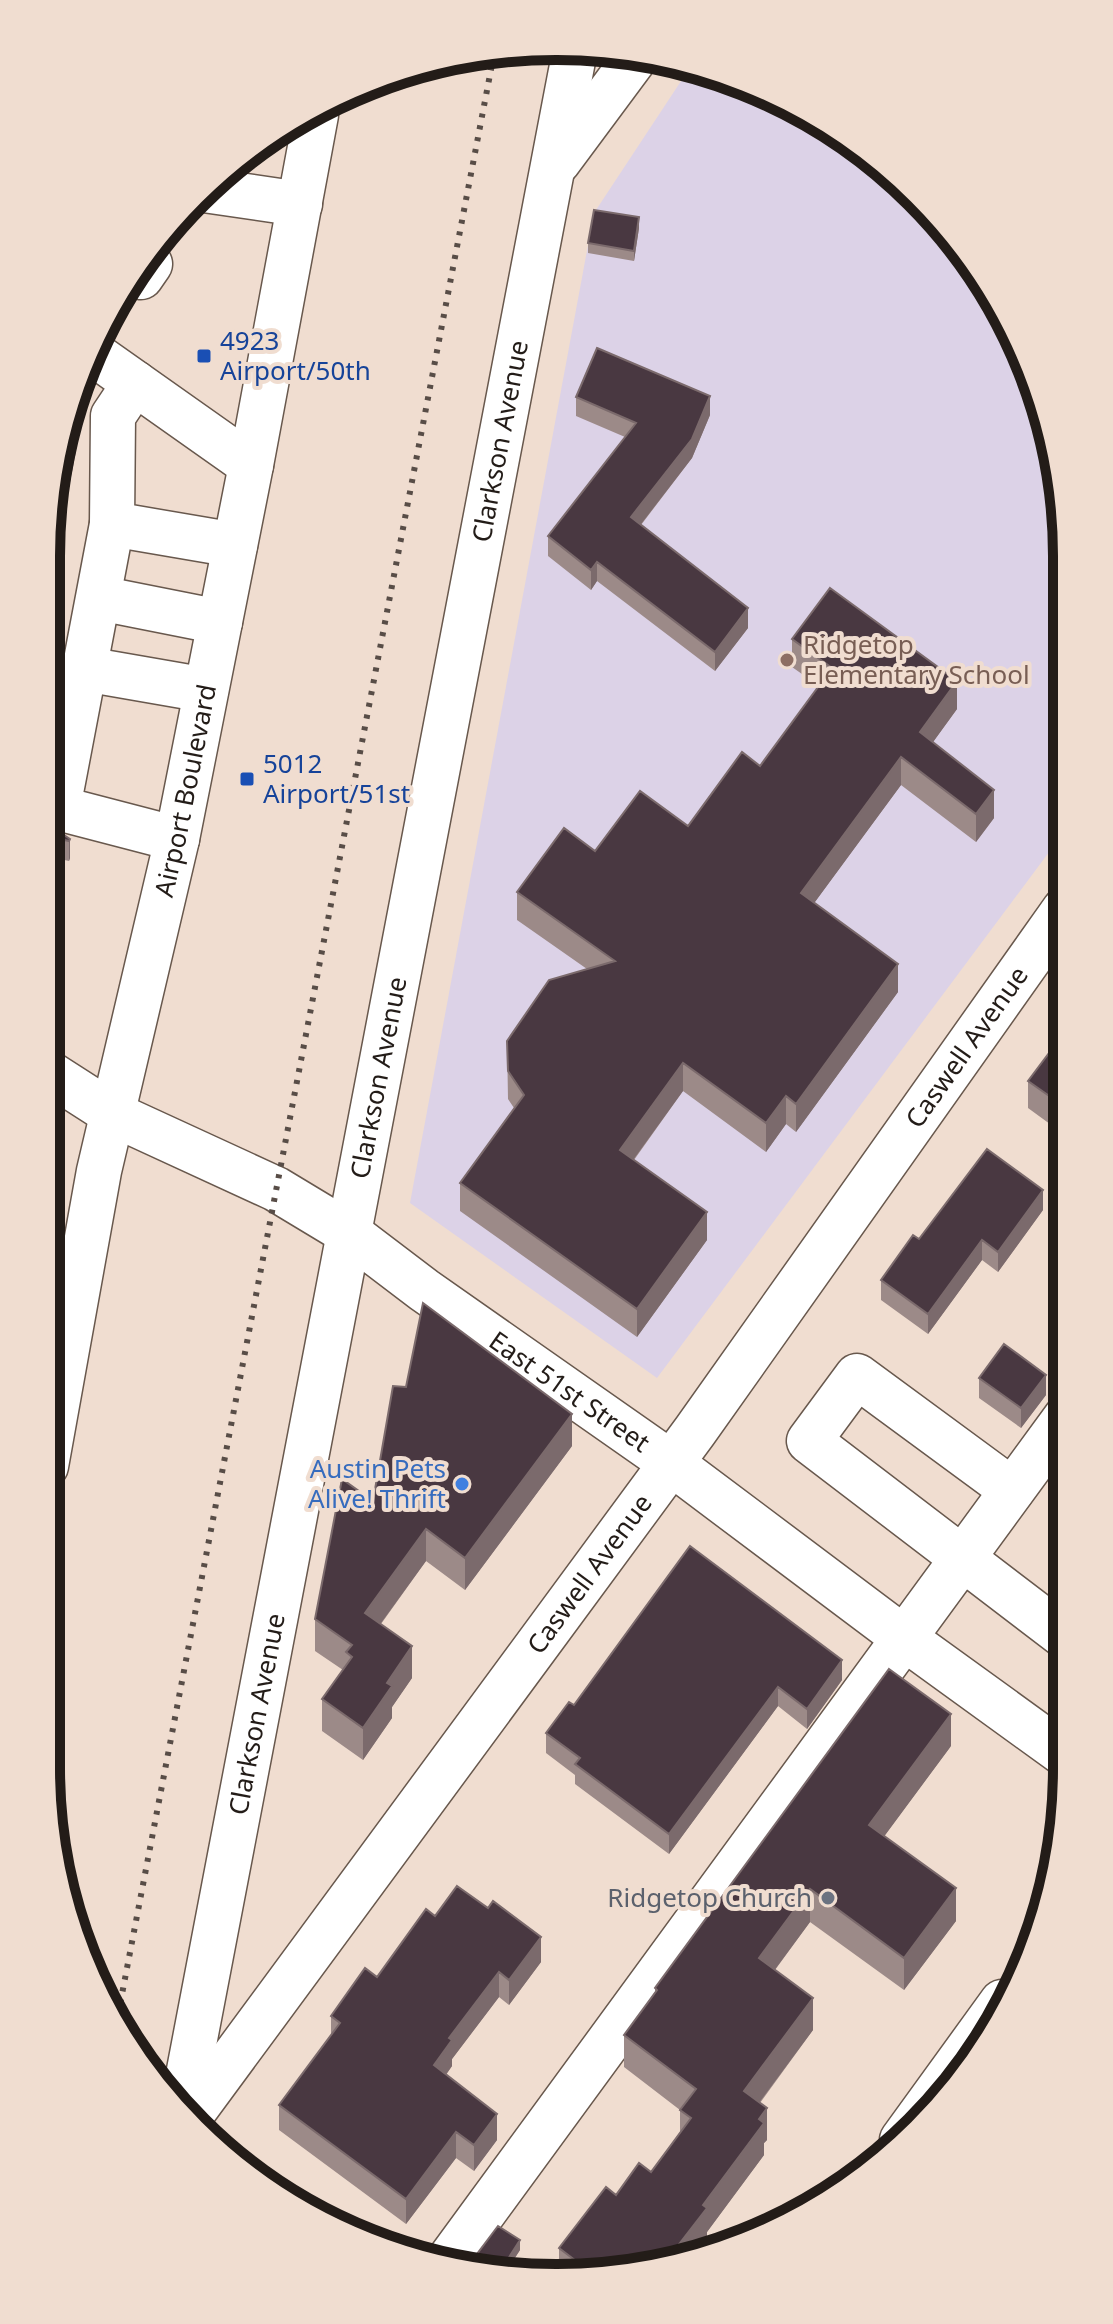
<svg xmlns="http://www.w3.org/2000/svg" width="1113" height="2324" viewBox="0 0 1113 2324" font-family="'Noto Sans',sans-serif">
	<style>
		.education { fill: #dcd2e7 }
		.lines { fill: none; stroke-linecap: round; stroke-linejoin: round }
		.minor-casing { stroke: #68584d; stroke-width: 47 }
		.major-casing { stroke: #68584d; stroke-width: 47 }
		.minor { stroke: #fff; stroke-width: 44 }
		.major { stroke: #fff; stroke-width: 44 }
		.rail { stroke: #584d47; stroke-width: 6; stroke-dasharray: 4 8; stroke-linecap: butt }
		.wall { fill: #9c8a88 }
		.shaded-wall { fill: #7b6a6c }
		.building { fill: #493841; stroke: #7b6a6c; stroke-width: 2 }
		.transit-dot { fill: #1a4fb4; stroke: #f0ddd0; stroke-width: 3 }
		.education-dot { fill: #8d6e63; stroke: #f0ddd0; stroke-width: 3 }
		.shop-dot { fill: #3f7fe0; stroke: #f0ddd0; stroke-width: 3 }
		.worship-dot { fill: #6b7280; stroke: #f0ddd0; stroke-width: 3 }
		.labels { text-anchor: middle; stroke-width: 8; stroke-linejoin: round; paint-order: stroke }
		.transit-label { font-size: 26px; fill: #164399; stroke: #f0ddd0; text-anchor: start }
		.street-label { font-size: 26px; fill: #231c18; stroke: #f0ddd0 }
		.education-label { font-size: 26px; fill: #785e54; stroke: #f0ddd0; text-anchor: start }
		.shop-label { font-size: 26px; fill: #366cbe; stroke: #f0ddd0; text-anchor: end }
		.worship-label { font-size: 26px; fill: #5b616d; stroke: #f0ddd0; text-anchor: end }
		.rim { fill: none; stroke: #231c18; stroke-width: 10 }
	</style>
	<rect width="100%" height="100%" fill="#f0ddd0"/>
	<path class="education" d="M687,72L752,85L868,152L962,246L1028,362L1063,489L1064,832L657,1378L410,1203L594,213Z"/>
	<g class="lines">
		<defs>
			<g id="minor">
				<path d="M558,162L633,61"/>
				<path d="M204,190L300,204"/>
				<path d="M141,277L150,264"/>
				<path d="M91,352L251,465"/>
				<path d="M135,383L113,416L112,524L235,545"/>
				<path d="M112,524L58,808L177,839"/>
				<path d="M99,598L220,622"/>
				<path d="M85,669L206,690"/>
				<path d="M1012,1490L857,1376L809,1441L1067,1638"/>
				<path id="s1" d="M182,2107L575,50"/>
				<path id="s2" d="M191,2115L695,1431L1064,910"/>
				<path d="M902,2140L1002,2002"/>
				<path d="M446,2264L1066,1417"/>
			</g>
			<g id="major">
				<path id="s3" d="M46,1071L113,1114L276,1189L349,1233L424,1290L671,1463L904,1638L1067,1756"/>
				<path id="s4" d="M46,1466L99,1171L177,839L251,465L316,115"/>
			</g>
		</defs>
		<use href="#minor" class="minor-casing"/>
		<use href="#major" class="major-casing"/>
		<use href="#minor" class="minor"/>
		<use href="#major" class="major"/>
		<path class="rail" d="M118,2015L493,59"/>
	</g>
	<path class="wall" d="M639,228L634,261L588,253V243Z
		M576,397L710,415L692,458L641,525L748,628L715,671L597,581L591,590L548,556V536L625,437L576,416Z
		M792,639L957,709L933,742L994,818L976,842L901,785L814,903L898,992L796,1132L786,1124L766,1152L683,1091L634,1160L707,1240L637,1337L460,1211V1183L514,1108L508,1099L507,1041L587,969L517,920V892L595,851L688,826L760,766L819,686L792,667Z
		M46,823L70,839V858L69,861L46,856Z
		M1064,1040L1065,1135L1028,1108V1081Z
		M1043,1210L998,1272L982,1260L928,1334L881,1300V1280L919,1239Z
		M979,1378L1046,1395L1021,1428L979,1398Z
		M572,1446L465,1590L426,1561L381,1624L412,1678L392,1707V1718L363,1760L322,1731V1699L343,1670L315,1651V1619L373,1501Z
		M842,1680L807,1729L778,1706L669,1854L575,1784V1775L546,1753V1733L574,1705Z
		M951,1746L884,1836L956,1921L904,1990L810,1922L775,1970L813,2030L760,2103L767,2140L764,2143V2155L707,2232V2240L623,2274L559,2272V2248L616,2195L651,2172L680,2132V2110L624,2067V2035L655,1992V1988Z
		M488,1908L541,1962L509,2005L499,1997L452,2059V2066L446,2075L497,2140L474,2171L456,2158L406,2224L279,2130V2105L331,2036V2016L377,1977L435,1916Z
		M520,2250L507,2270L474,2268V2258Z"/>
	<path class="shaded-wall" d="M639,217V228L634,261V251Z
		M710,396V415L692,458L631,537V517Z
		M76,426V451L57,550L46,565V556L50,534Z
		M597,562V581L591,590V570Z
		M748,608V628L715,671V652Z
		M957,681V709L920,760V732Z
		M901,757V785L801,921V893Z
		M994,790V818L976,842V814Z
		M70,839V858L69,861V841Z
		M898,964V992L796,1132V1104Z
		M683,1063V1091L620,1178V1150Z
		M786,1096V1124L766,1152V1123Z
		M1043,1190V1210L998,1272V1252Z
		M707,1212V1240L637,1337V1309Z
		M982,1240V1260L928,1334V1314Z
		M1046,1375V1395L1021,1428V1408Z
		M572,1414V1446L465,1590V1558Z
		M426,1529V1561L365,1645V1613Z
		M412,1646V1678L392,1707V1718L363,1760V1728L387,1683Z
		M842,1660V1680L807,1729V1709Z
		M778,1687V1706L669,1854V1834Z
		M951,1714V1746L869,1857V1825Z
		M956,1888V1921L904,1990V1958Z
		M810,1889V1922L759,1991V1958Z
		M541,1937V1962L509,2005V1980Z
		M499,1972V1997L452,2059V2066L434,2091V2065L449,2038Z
		M813,1998V2030L744,2123V2091Z
		M767,2108V2140L764,2143V2155L707,2232V2240L699,2251L666,2261Z
		M497,2114V2140L474,2171V2145Z
		M456,2132V2158L406,2224V2199Z
		M520,2240V2250L507,2270H501Z"/>
	<path class="building" d="M594,210L639,217L634,251L588,243Z
		M597,348L710,396L692,439L631,517L748,608L715,652L597,562L591,570L548,536L636,423L576,397Z
		M72,425L76,426L57,525L50,534Z
		M830,588L957,681L920,732L994,790L976,814L901,757L801,893L898,964L796,1104L786,1096L766,1123L683,1063L620,1150L707,1212L637,1309L460,1183L524,1095L508,1071L507,1041L549,980L615,961L517,892L564,828L595,851L640,791L688,826L742,752L760,766L832,668L792,639Z
		M46,823L70,839L69,841L46,836Z
		M1061,1037L1064,1040L1065,1107L1028,1081Z
		M987,1149L1043,1190L998,1252L982,1240L928,1314L881,1280L913,1235L919,1239Z
		M423,1303L572,1414L465,1558L426,1529L365,1613L412,1646L387,1683L392,1686L363,1728L322,1699L352,1657L346,1652L352,1645L315,1619L342,1479L373,1501L393,1386L406,1387Z
		M1004,1344L1046,1375L1021,1408L979,1378Z
		M690,1546L842,1660L807,1709L778,1687L669,1834L575,1764L580,1758L546,1733L569,1702L574,1705Z
		M889,1669L951,1714L869,1825L956,1888L904,1958L810,1889L759,1958L813,1998L744,2091L767,2108L759,2119L764,2123L703,2205L707,2208L666,2261L623,2274L568,2272L576,2261L559,2248L606,2187L616,2195L639,2163L651,2172L691,2118L680,2110L696,2089L624,2035L657,1990L655,1988Z
		M457,1886L488,1908L493,1901L541,1937L509,1980L499,1972L449,2038L452,2040L434,2065L497,2114L474,2145L456,2132L406,2199L279,2105L340,2023L331,2016L365,1968L377,1977L426,1909L435,1916Z
		M498,2226L520,2240L501,2270L493,2269L474,2258Z"/>
	<g class="transit-dot">
		<rect x="196" y="348" width="16" height="16" rx="4"/>
		<rect x="239" y="771" width="16" height="16" rx="4"/>
	</g>
	<circle class="education-dot" cx="787" cy="660" r="8"/>
	<circle class="shop-dot" cx="462" cy="1484" r="8"/>
	<circle class="worship-dot" cx="828" cy="1898" r="8"/>
	<g class="labels">
		<g class="transit-label">
			<text x="220" y="350">4923<tspan x="220" dy="30">Airport/50th</tspan></text>
			<text x="263" y="773">5012<tspan x="263" dy="30">Airport/51st</tspan></text>
		</g>
		<g class="street-label">
			<text dy="9" stroke="none"><textPath href="#s1" startOffset="1696">Clarkson Avenue</textPath></text>
			<text dy="9" stroke="none"><textPath href="#s4" startOffset="690">Airport Boulevard</textPath></text>
			<text dy="9" stroke="none"><textPath href="#s2" startOffset="1320">Caswell Avenue</textPath></text>
			<text dy="9" stroke="none"><textPath href="#s1" startOffset="1048">Clarkson Avenue</textPath></text>
			<text dy="9" stroke="none"><textPath href="#s3" startOffset="616">East 51st Street</textPath></text>
			<text dy="9" stroke="none"><textPath href="#s2" startOffset="672">Caswell Avenue</textPath></text>
			<text dy="9" stroke="none"><textPath href="#s1" startOffset="400">Clarkson Avenue</textPath></text>
		</g>
		<g class="education-label">
			<text x="803" y="654">Ridgetop<tspan x="803" dy="30">Elementary School</tspan></text>
		</g>
		<g class="shop-label">
			<text x="446" y="1478">Austin Pets<tspan x="446" dy="30">Alive! Thrift</tspan></text>
		</g>
		<g class="worship-label">
			<text x="812" y="1907">Ridgetop Church</text>
		</g>
	</g>
	<path d="M0 0H1113V2324H0ZM556 60H557A496 496 0 0 1 1053 556V1768A496 496 0 0 1 557 2264H556A496 496 0 0 1 60 1768V556A496 496 0 0 1 556 60Z" fill="#f0ddd0" fill-rule="evenodd"/>
	<path class="rim" d="M556 60H557A496 496 0 0 1 1053 556V1768A496 496 0 0 1 557 2264H556A496 496 0 0 1 60 1768V556A496 496 0 0 1 556 60Z"/>
</svg>
